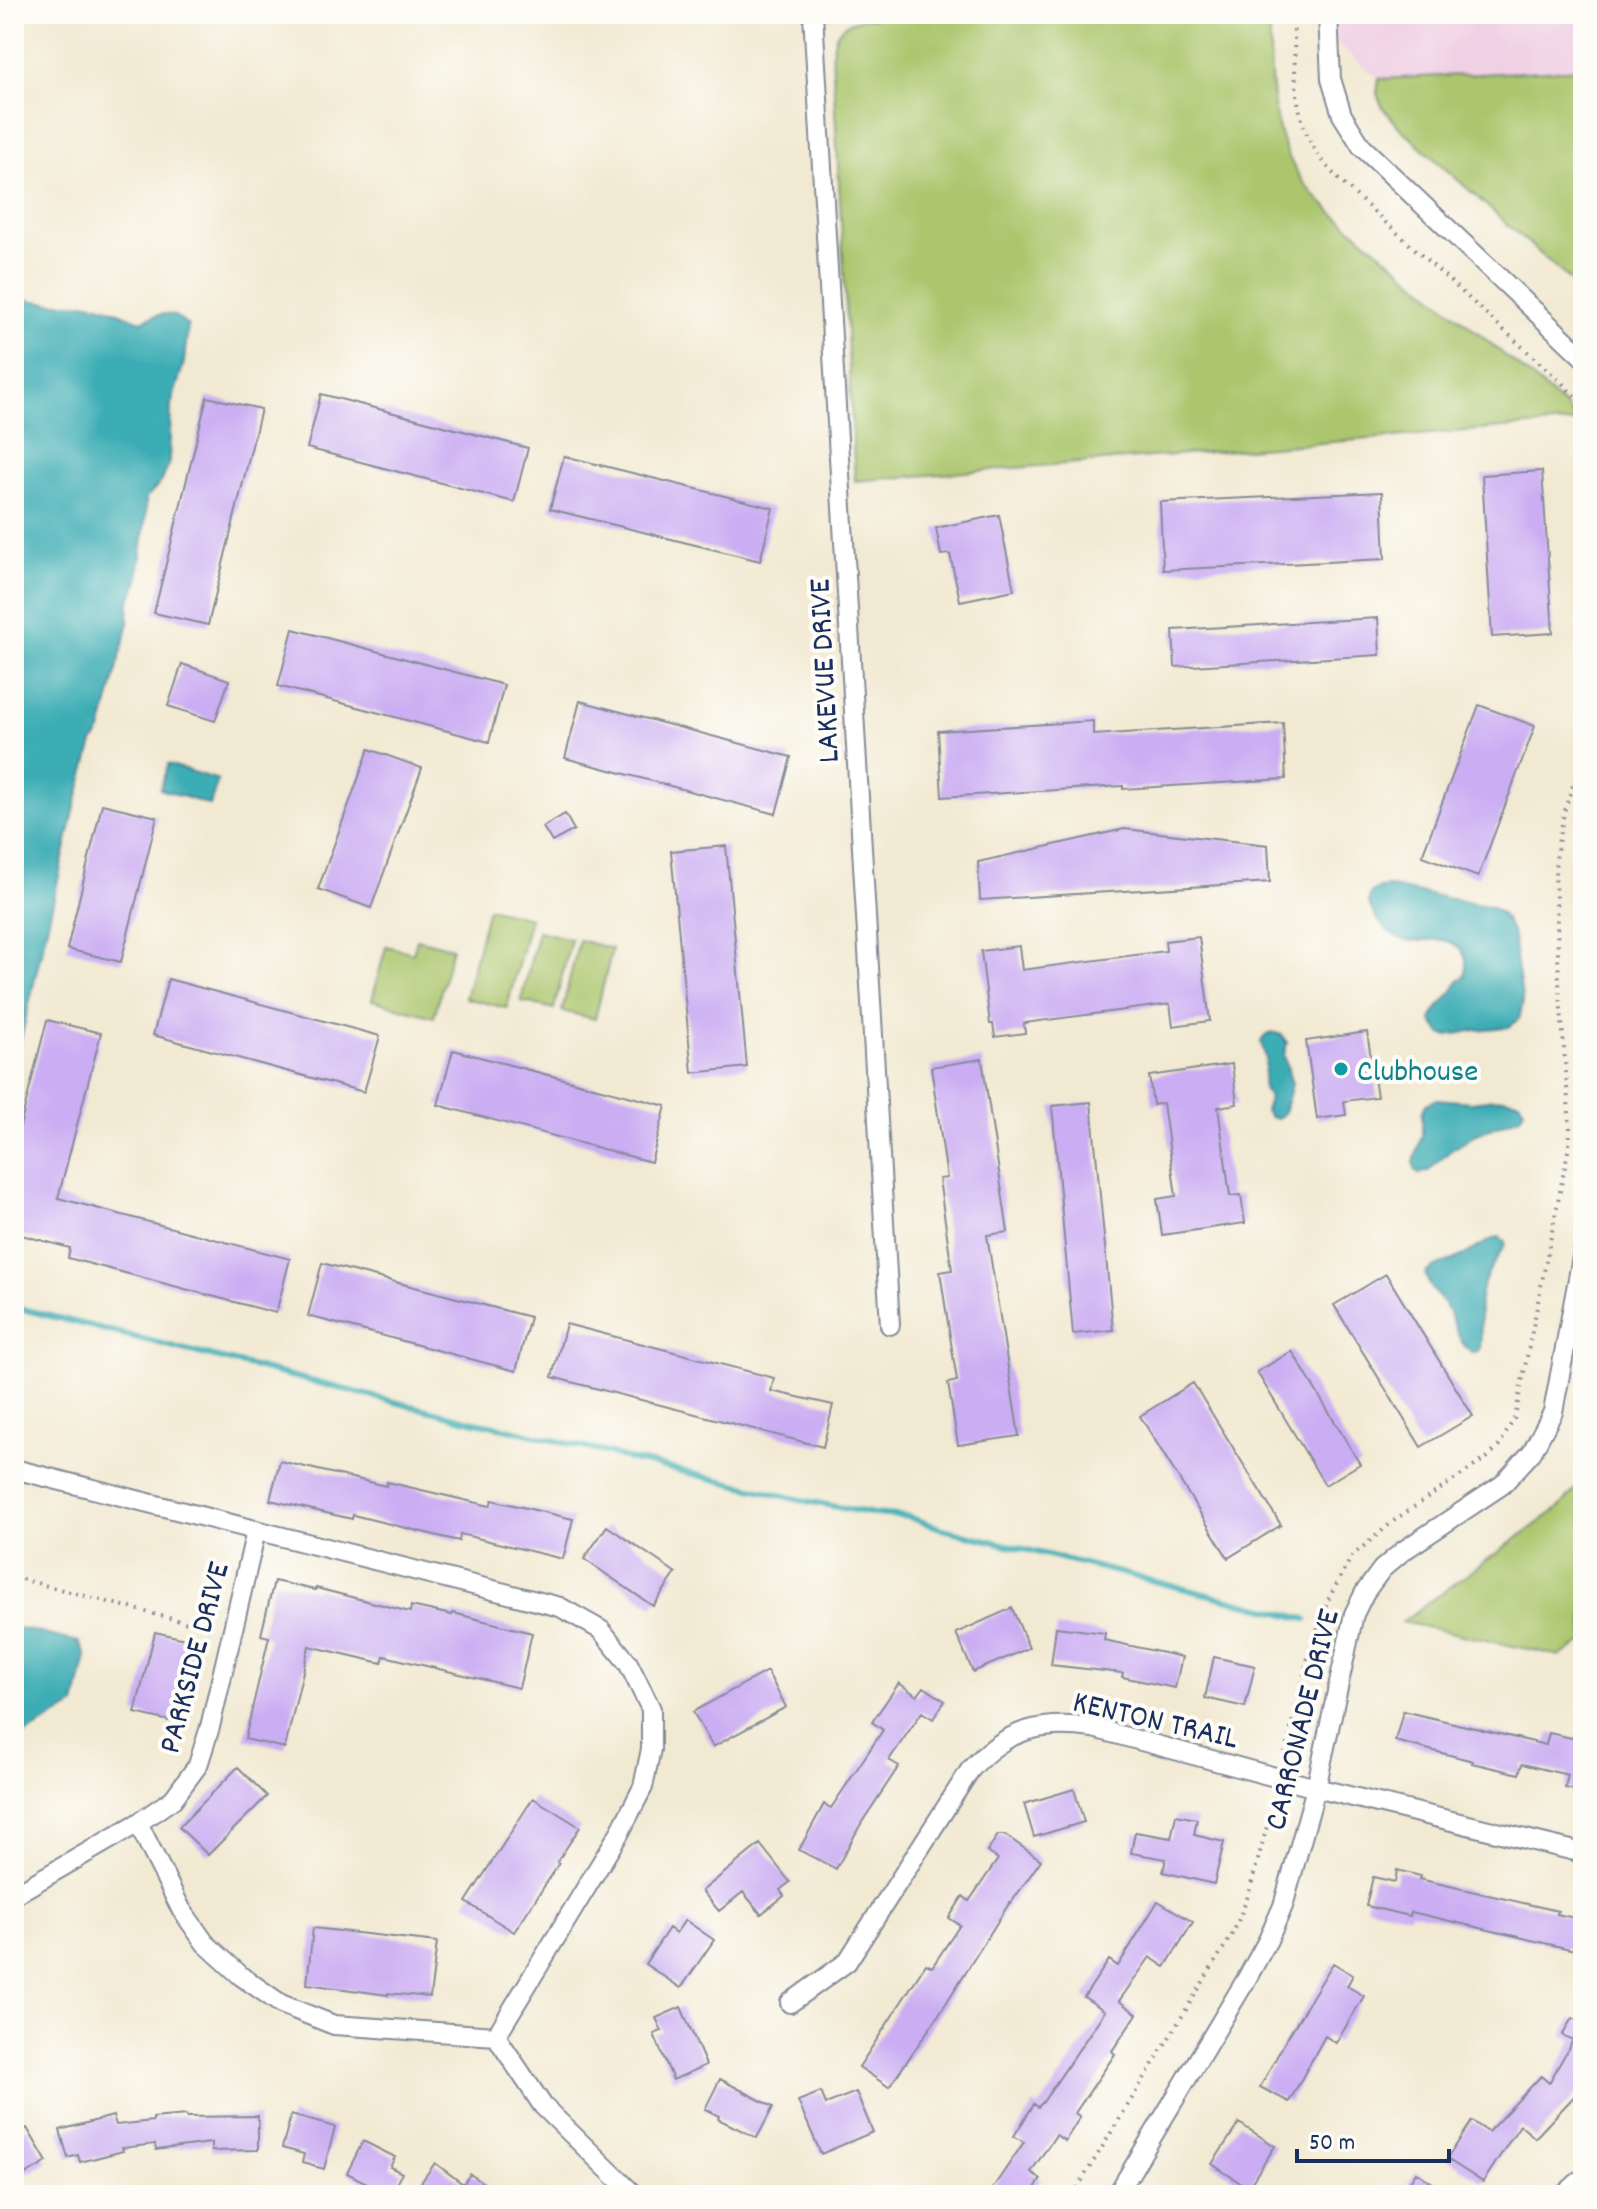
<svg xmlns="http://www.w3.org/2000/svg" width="1597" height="2209" viewBox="0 0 1597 2209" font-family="Dekko,sans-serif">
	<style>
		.built { fill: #f0d0e4 }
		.green { fill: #abc66d; stroke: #637a66; stroke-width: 2 }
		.water { fill: #3cadb5; stroke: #2c6e8a; stroke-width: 2 }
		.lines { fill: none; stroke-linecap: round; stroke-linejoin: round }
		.stream { stroke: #3cadb5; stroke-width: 6 }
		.building { fill: #cbadf3 }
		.street-casing { stroke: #868c98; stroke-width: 22 }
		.path { stroke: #868c98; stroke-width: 4; stroke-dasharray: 2 6; stroke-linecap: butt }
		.street { stroke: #fff; stroke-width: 18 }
		.culture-dot { fill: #0f9aa8; stroke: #fdfcf7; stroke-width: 3 }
		.labels { text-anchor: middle; stroke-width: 8; stroke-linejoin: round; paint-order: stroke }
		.street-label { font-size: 32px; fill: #1b2f5e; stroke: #fdfcf7 }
		.culture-label { font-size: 32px; fill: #0d838f; stroke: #fdfcf7; text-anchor: start }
	</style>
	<rect width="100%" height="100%" fill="#fdfcf7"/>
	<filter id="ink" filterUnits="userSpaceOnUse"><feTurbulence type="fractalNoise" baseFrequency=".0125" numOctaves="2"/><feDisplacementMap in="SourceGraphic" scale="16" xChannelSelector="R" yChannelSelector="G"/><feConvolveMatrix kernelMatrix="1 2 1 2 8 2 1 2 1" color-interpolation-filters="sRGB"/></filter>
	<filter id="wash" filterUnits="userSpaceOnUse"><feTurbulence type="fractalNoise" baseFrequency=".006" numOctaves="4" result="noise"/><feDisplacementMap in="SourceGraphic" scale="32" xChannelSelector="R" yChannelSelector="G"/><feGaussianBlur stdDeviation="1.8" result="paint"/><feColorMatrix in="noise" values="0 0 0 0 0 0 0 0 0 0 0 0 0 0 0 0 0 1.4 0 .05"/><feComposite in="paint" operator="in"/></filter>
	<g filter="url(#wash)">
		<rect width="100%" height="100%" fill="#f2e9d2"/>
		<path class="built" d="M1302,14H1583V69L1379,79Z"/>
		<path class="green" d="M929,14H1270C1270,72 1268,134 1304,183C1312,194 1324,204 1334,214L1542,386L1565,406L1577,422L855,481L832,53C834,42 835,32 845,25C860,15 909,16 929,14Z
			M1583,69V292L1401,129L1383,108L1377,94L1379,79Z
			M488,908L530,918L507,1008L465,998Z
			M538,931L571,939L554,1009L521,1001Z
			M417,939L452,948L434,1017L372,1000L386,946L413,953Z
			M579,940L612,949L595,1019L562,1011Z
			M1583,1480V1642L1560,1656L1402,1622L1560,1507Z"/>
		<path class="water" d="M14,298L49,303H90L106,307L141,321C160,313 173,309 188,326L184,362L171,406L169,463L162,481L146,498V512L138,580L129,602L128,626L101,731L93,743L76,803L14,1069Z
			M168,764L218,780L210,805L160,789Z
			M1391,887L1491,907L1502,914L1512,932L1523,1003L1519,1019L1509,1027L1475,1030L1447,1036L1441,1034L1431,1020C1437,1004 1453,996 1459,980L1464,978C1469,965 1467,953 1455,945C1436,932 1415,949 1395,936C1377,925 1349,886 1391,887Z
			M1272,1032L1282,1035L1287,1043L1284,1055L1292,1084L1284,1113L1277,1119L1270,1117L1265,1111L1269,1098L1263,1086L1266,1059L1261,1042L1264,1037Z
			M1502,1098L1519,1101L1524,1109L1520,1117L1477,1134L1450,1151L1428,1171L1419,1174L1415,1169L1414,1162L1422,1135V1113L1426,1104L1437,1099L1471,1102Z
			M1499,1237L1505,1241V1245C1496,1261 1482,1279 1480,1298C1478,1316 1484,1334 1479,1351L1472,1353C1458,1344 1455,1322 1446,1307C1438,1295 1428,1287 1425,1273C1435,1265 1450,1262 1462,1256C1475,1250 1487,1240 1499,1237Z
			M14,1627L79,1642L86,1656L75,1705L14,1741Z"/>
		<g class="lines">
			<path class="stream" d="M14,1307L475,1422C517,1430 558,1442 600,1451C615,1454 628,1461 643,1462L801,1500L874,1514L909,1517L943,1529L1306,1619"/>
		</g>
		<g id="blocks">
			<path class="building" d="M321,394L528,448L514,502L307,448Z
				M207,397L261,409L208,625L154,613Z
				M564,456L773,508L760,561L550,509Z
				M1542,471L1553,633L1492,637L1482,475Z
				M1382,492L1385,559L1163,570L1160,502Z
				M999,515L1014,590L960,601L950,554L941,555L936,528Z
				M1378,618L1380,655L1175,667L1173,630Z
				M293,629L504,685L489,742L278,686Z
				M182,664L229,680L215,721L168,706Z
				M580,701L791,757L776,814L565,758Z
				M1479,705L1535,726L1478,877L1422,856Z
				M1093,721V735L1283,723L1286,779L1123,789V786L942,797L938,731Z
				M369,749L422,768L371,908L318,889Z
				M102,804L157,817L121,962L67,949Z
				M565,814L574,830L552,842L543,827Z
				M1124,829L1268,845L1270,882L980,900L978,862Z
				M726,846L747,1067L692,1073L671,851Z
				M1199,937L1210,1021L1173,1026L1170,1004L1024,1023L1025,1033L995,1037L993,1024H990L981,951L1019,946L1022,970L1166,951L1165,941Z
				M168,979L380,1036L364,1092L153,1035Z
				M47,1020L101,1033L58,1198L290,1259L276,1313L68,1258L70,1248L14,1233V1150Z
				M1367,1032L1377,1097L1344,1101L1346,1115L1317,1119L1306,1041Z
				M453,1050L666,1106L651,1162L438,1105Z
				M982,1059L1008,1232L987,1235L1019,1436L958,1445L948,1383L957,1381L940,1272L952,1270L939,1179L947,1178L931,1067Z
				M1232,1064L1237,1104L1218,1107L1230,1196L1241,1195L1245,1223L1162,1235L1157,1199L1176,1196L1163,1103L1153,1105L1149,1076Z
				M1091,1102L1113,1330L1073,1334L1052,1106Z
				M322,1263L530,1317L516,1371L308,1316Z
				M1386,1274L1473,1416L1421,1447L1334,1305Z
				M566,1324L774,1378L771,1391L833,1405L823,1447L552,1377Z
				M1292,1351L1360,1464L1325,1485L1257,1372Z
				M1193,1383L1281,1525L1228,1558L1140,1416Z
				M280,1461L386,1486L387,1482L490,1506L492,1500L573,1519L563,1559L460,1534L459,1541L353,1515L352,1519L270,1500Z
				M607,1526L676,1573L653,1606L584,1559Z
				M274,1581L315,1590L316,1588L410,1612L411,1606L452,1615L453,1613L532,1633L519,1688L384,1656L382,1663L309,1646L285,1748L245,1739L269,1637L261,1635Z
				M1012,1608L1029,1648L973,1672L956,1633Z
				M1056,1627L1105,1633L1104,1640L1182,1657L1175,1688L1122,1677L1123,1673L1051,1665Z
				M155,1632L194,1641L174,1722L135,1713Z
				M1214,1657L1255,1666L1245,1707L1205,1698Z
				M767,1671L786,1707L713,1747L693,1712Z
				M899,1683L917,1696L924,1687L945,1701L933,1719L922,1712L889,1760L899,1766L862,1822L836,1869L799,1850L824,1804L831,1808L883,1730L872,1722Z
				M1403,1711L1546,1745L1549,1733L1576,1739V1736L1583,1737V1792L1565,1788L1568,1775L1522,1764L1519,1774L1472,1763L1473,1761L1395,1741Z
				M238,1767L267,1796L208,1855L179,1827Z
				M1074,1789L1084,1822L1034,1837L1024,1804Z
				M533,1798L580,1827L557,1862L559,1864L514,1932L466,1902Z
				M1176,1815L1197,1819L1194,1835L1224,1842L1214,1884L1163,1872L1166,1859L1131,1853L1135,1832L1171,1838Z
				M998,1835H1005L1041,1860L1011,1903L1010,1902L936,2019L889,2087L859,2067L926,1964L932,1967L960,1925L949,1918L963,1896L969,1901L998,1859L987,1852Z
				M760,1844L790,1882L780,1890L784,1896L761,1914L743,1892L719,1911L702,1891Z
				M1397,1870L1420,1876L1419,1879L1558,1911L1557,1914L1583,1920V1952L1411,1912L1410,1916L1366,1906L1373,1877L1395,1882Z
				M1158,1901L1193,1922L1165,1967L1150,1957L1119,2001L1137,2014L1112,2051L1115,2054L1075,2113L1080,2117L1065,2141L1056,2135L1031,2172L1041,2179L1030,2195H988L1024,2142L1014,2136L1034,2104L1038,2107L1043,2102L1105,2011L1084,1997L1109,1960L1118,1966Z
				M685,1920L714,1940L681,1988L645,1964L669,1928L676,1933Z
				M313,1928L437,1942L430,1997L388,1993V1995L307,1984Z
				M1333,1963L1353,1975L1347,1986L1364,1996L1336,2043L1325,2036L1289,2102L1260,2087L1286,2040Z
				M681,2007L706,2065L673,2080L654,2034L662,2031L656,2018Z
				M1572,2018L1582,2023L1583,2022V2087L1535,2138L1520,2125L1483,2182L1447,2159L1472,2121L1488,2132L1541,2076L1549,2083L1573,2040L1562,2035Z
				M720,2079L773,2107L757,2138L718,2119L719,2116L705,2109Z
				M821,2092L826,2104L856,2092L873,2132L821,2154L798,2101Z
				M186,2115V2117L258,2116V2150L211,2151V2143L156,2150L155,2144L122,2148L123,2151L80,2162L78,2155L68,2158L60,2130L113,2116L116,2125L153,2121V2118Z
				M291,2115L335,2127L324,2169L302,2163L304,2154L282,2148Z
				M1239,2123L1275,2146L1248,2188L1212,2164Z
				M27,2128L47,2162L14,2182V2135Z
				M363,2141L395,2157L390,2167L402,2173L390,2195L347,2173Z
				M435,2163L463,2184L470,2174L485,2184L478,2195H412Z
				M1416,2172L1451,2195H1401Z"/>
		</g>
	</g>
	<g filter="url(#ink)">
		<use href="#blocks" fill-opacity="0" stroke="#868c98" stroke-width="2"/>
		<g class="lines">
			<defs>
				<path id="street" d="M813,14L890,1325
					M1328,14L1331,79L1342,115L1362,147L1583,357
					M14,1469L560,1607L601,1630L628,1663L651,1709V1749L643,1787L620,1832L496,2036
					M138,1823L181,1909L205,1943L241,1976L281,2004L334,2025L496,2036
					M14,1895L138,1823L173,1799L198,1765L210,1727L256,1531
					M790,2003L847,1962L970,1770C1006,1729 1041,1721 1093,1728L1316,1788L1583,1853
					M496,2036L543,2106L634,2195
					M1117,2195L1246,1980L1268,1940L1283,1906L1316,1788L1354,1614L1365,1592L1382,1569L1403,1551L1502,1485L1532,1452L1553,1412L1583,1252
					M1564,2195L1583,2178"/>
			</defs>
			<use href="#street" class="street-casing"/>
			<path class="path" d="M1293,14C1296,56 1291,107 1312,145C1320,158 1329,169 1339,180L1562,383L1583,406
				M14,1577L214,1630
				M1283,1761L1310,1649L1328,1600L1352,1556L1396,1519L1488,1457L1499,1446L1515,1417L1569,1146L1570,1127L1559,982L1555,869L1558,843L1565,809L1583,755
				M1073,2195L1234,1931L1248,1896L1275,1797"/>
			<use href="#street" class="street"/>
		</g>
	</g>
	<circle class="culture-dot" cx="1341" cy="1069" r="8"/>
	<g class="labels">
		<g class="street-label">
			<text transform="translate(822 671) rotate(-93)" y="11">LAKEVUE DRIVE</text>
			<text transform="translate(192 1657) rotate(-75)" y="11">PARKSIDE DRIVE</text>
			<text transform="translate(1156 1718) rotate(13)" y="11">KENTON TRAIL</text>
			<text transform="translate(1300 1719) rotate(-76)" y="11">CARRONADE DRIVE</text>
		</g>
		<g class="culture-label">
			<text x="1357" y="1080">Clubhouse</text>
		</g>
	</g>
	<rect width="1597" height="2209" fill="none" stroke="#fdfcf7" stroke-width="48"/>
	<path d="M1297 2149v12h152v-12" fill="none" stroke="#1b2f5e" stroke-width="4"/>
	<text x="1309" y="2149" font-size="24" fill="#1b2f5e" stroke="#fdfcf7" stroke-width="6" paint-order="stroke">50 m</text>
</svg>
